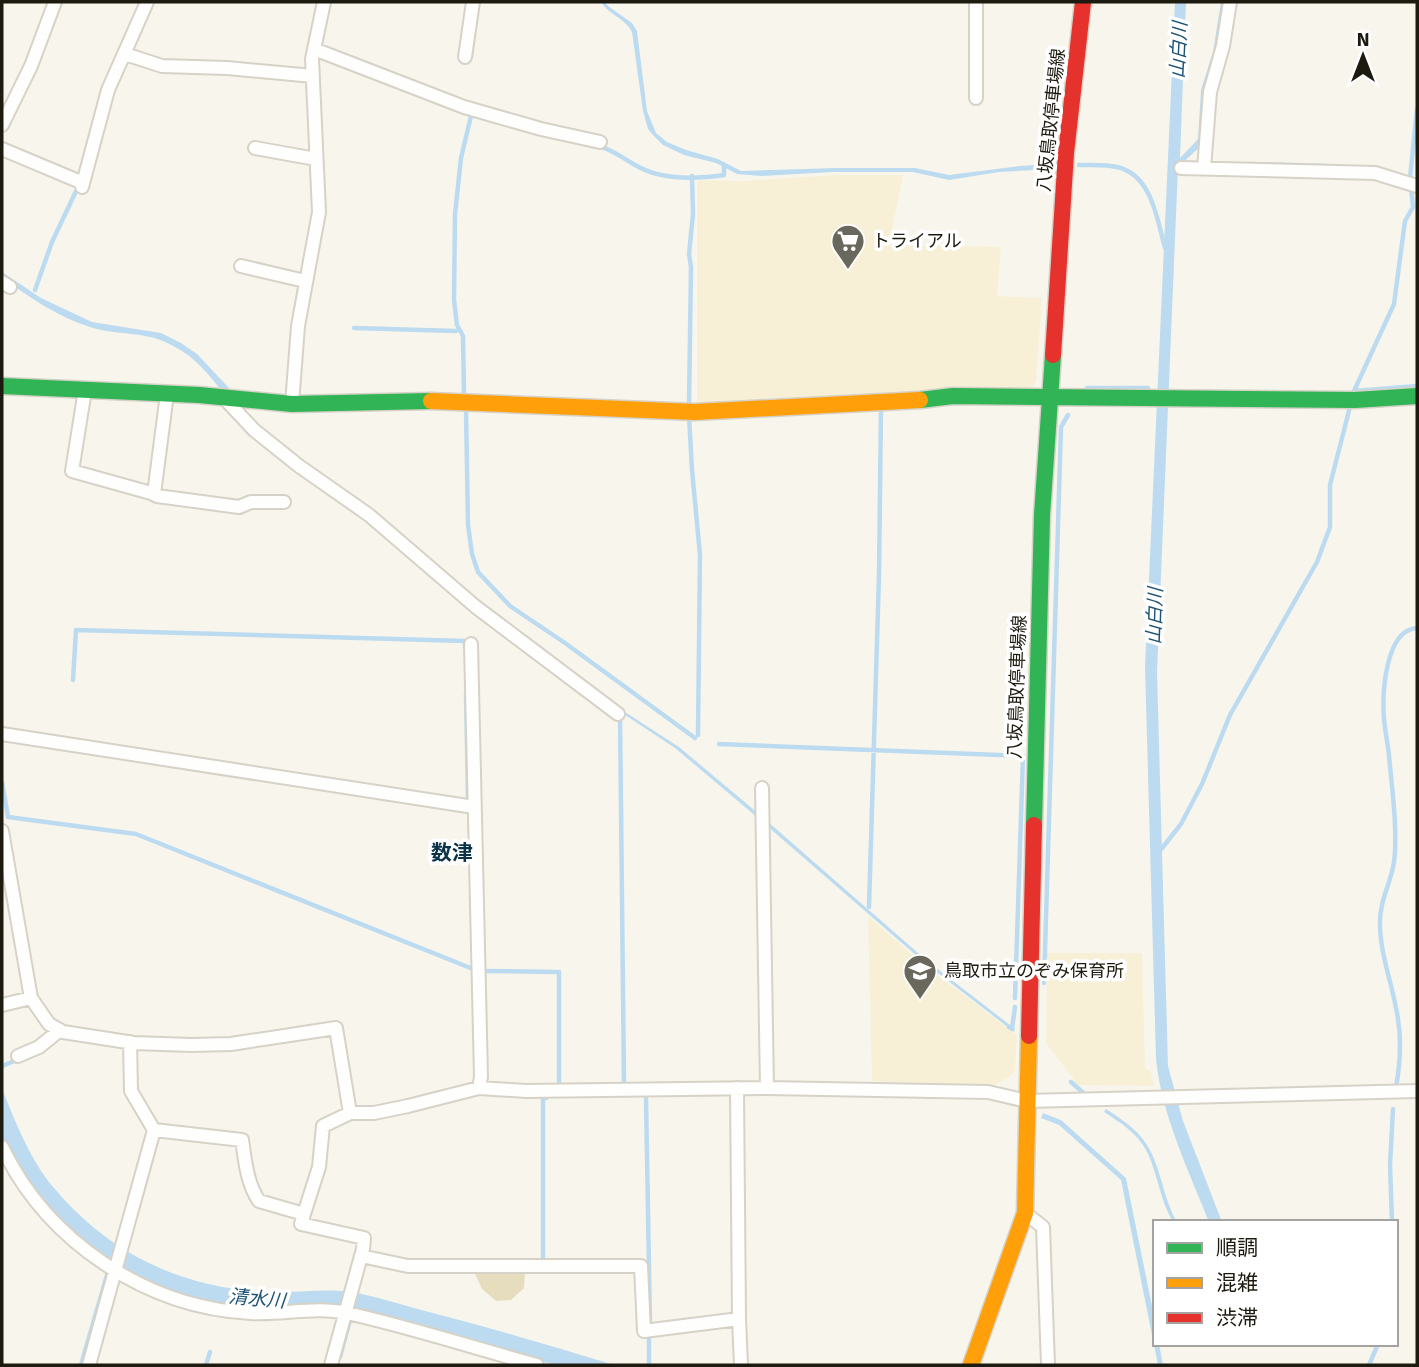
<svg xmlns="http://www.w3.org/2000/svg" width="1419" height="1367" viewBox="0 0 1419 1367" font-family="Signika,'Noto Sans JP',sans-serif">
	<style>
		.built { fill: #f7f0d7 }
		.green { fill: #e5ddbe }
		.water { fill: #bcdbf0 }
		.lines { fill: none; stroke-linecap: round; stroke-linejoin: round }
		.stream { stroke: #bcdbf0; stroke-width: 4.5 }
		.street-casing { stroke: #d6d2c8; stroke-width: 16 }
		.fast-casing { stroke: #d6d2c8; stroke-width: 19 }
		.slow-casing { stroke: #d6d2c8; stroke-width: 19 }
		.jam-casing { stroke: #d6d2c8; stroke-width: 19 }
		.street { stroke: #fefefc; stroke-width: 12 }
		.fast { stroke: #30b455; stroke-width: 16 }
		.slow { stroke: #ff9f0a; stroke-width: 16 }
		.jam { stroke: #e5322d; stroke-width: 16 }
		.labels { text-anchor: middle; stroke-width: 7; stroke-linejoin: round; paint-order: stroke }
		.street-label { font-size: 18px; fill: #1d1a0f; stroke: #fff }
		.poi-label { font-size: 18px; fill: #1d1a0f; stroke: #fff; text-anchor: start }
		.water-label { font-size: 19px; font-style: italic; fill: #1d5374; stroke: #fff }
		.quarter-label { font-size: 21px; font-weight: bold; fill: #0a3249; stroke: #fff }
	</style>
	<rect width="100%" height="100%" fill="#f8f6ec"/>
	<path class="built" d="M836,175H903L889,245L1001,247L997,296L1042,298L1036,381L1028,394L697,409V180L743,181Z
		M868,916L925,966L1017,1035L1015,1071L1012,1075L992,1087L872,1081Z
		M1047,953H1142L1145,1068L1151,1072L1154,1086L1078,1085L1046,1043Z"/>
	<path class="green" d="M473,1269L525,1272L524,1288L511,1300L496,1301L482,1289Z"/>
	<path class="water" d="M601,2H605L608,6L632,23L637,31L647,111L656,133L667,142L686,150L718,159L741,171L837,168H915L949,175L1019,166L1052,164V169L999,172L949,180L913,172H833L762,176L737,174L716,163L684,155L663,145L653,135L648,129L643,111L632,32C625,18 609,15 601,2Z
		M1175,2H1186L1180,158L1198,139L1201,90L1213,52L1221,2H1227L1203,144L1178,167L1157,672L1168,1066L1183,1121L1222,1222H1209C1188,1169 1162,1116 1156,1059L1145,667Z
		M2,272L41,298L92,322L161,333L181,343L197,354L229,388L237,404L258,426L300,458L372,509L496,615L537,643L625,712L679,747L759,814L758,818L675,748L610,705L486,611L370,512C327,486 278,451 243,415C220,393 206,364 177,348C145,329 121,337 90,327C57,317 30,297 2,278Z
		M767,821L926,960L1015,1029L1014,1032L925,963L767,826Z
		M2,1089C16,1123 30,1160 54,1188C109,1253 178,1286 262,1292C294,1294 325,1287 357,1293C382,1298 406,1306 429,1312C491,1328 553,1346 614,1365H555L370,1314L265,1309L210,1302L163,1290L113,1264L43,1205L14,1163L2,1139Z
		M1106,1109C1121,1119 1137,1129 1147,1145C1161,1167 1163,1198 1177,1222H1173C1160,1200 1158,1176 1148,1154C1139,1134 1121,1123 1104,1112Z
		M1043,1113L1061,1120L1126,1178L1155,1321V1344H1159L1163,1365H1158L1121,1180L1059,1125L1041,1118Z"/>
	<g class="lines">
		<path class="stream" d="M598,146C612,149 624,159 637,166C661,180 697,179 724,175V165
			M1248,164L1326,166
			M1079,165C1091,165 1105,164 1117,167C1152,175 1157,219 1165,248
			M35,290L52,242L78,187
			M354,328L456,331L459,329
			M1087,388H1148
			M1354,391L1417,386
			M464,395L463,336L457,325L454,300L455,214L461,158L471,116
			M689,405L691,267L689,254L693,214L692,176
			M466,410L468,525L472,554L478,572L510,606L565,643L695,738
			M689,416L692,470L700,555L698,735
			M73,680L76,630L465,641V647
			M466,694L468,798
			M620,714L624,1084
			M719,744L1023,756L1015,998
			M2,782L8,817L136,834L473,969L472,967
			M1159,852L1181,824L1202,784L1230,715L1317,562L1330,527V485L1354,391L1394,304L1405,221L1413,207L1410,178L1417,109
			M869,907L879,575L881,408
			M482,971L559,972V1086
			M1044,983L1061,427L1068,415
			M1009,1027L1012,1029L1015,1007
			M2,1066L17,1060
			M1071,1082L1088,1097
			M1396,1087C1401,1060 1402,1035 1396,1008C1391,981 1380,952 1380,924C1379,902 1391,883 1394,862C1398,833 1392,787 1389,756C1388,744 1385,731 1384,719C1382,694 1385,630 1417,628
			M646,1099L650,1324
			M1392,1222L1390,1165L1393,1109
			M543,1258V1098H546
			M649,1337V1365
			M340,1357L350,1320
			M81,1365L107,1275
			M206,1365L210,1352
			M1369,1365L1378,1344"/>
		<defs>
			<path id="street" d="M314,49L464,107L541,129L600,142
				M125,54L162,66L227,68L313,76
				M465,57L473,2
				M976,98V2
				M2,125L31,66L55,2
				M255,148L316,159
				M2,149L83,183
				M1181,168L1375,173L1417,186
				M1204,169L1210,92L1223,46L1230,2
				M82,187L108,90L147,2
				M241,266L305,281
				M2,282L10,287
				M85,390L72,471L151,493L157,496L239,507L251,502H284
				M224,398L254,430L299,466L369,515L476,607L618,714
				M292,404L298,326L319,212L312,59L324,2
				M154,494L167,394
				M471,644L481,1077L479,1088
				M2,734L474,807
				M762,788L767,1088
				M2,831L31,998L49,1024L63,1032L134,1043L191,1045L231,1044L336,1028L350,1113
				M2,1005L31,998
				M18,1056L39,1047L60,1030
				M737,1088L739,1319
				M154,1130L242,1140C245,1160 247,1184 259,1201L304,1214L319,1167L323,1126L350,1113H374L408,1106L479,1088L526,1091L767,1088L988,1092L1027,1101L1417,1091
				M2,1147C47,1241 146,1308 251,1313C283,1315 315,1306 347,1313C410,1327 474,1348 537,1365
				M1025,1213L1043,1227L1048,1365
				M304,1214L301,1224L364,1238L363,1249L331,1365
				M361,1256L408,1266H641L644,1331L739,1319L741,1365
				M89,1365L154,1130L131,1091L130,1042"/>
			<path id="fast" d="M2,386L199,395L292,404L431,401
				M920,400L953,396L1355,400L1417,396
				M1034,825L1042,515L1053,355"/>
			<path id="slow" d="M431,401L695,412L920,400
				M971,1365L1025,1213L1029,1036"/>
			<path id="jam" d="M1053,355L1066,153L1083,2
				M1029,1036L1034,825"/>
		</defs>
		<use href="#street" class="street-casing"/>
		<use href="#fast" class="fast-casing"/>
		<use href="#slow" class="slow-casing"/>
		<use href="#jam" class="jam-casing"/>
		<use href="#street" class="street"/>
		<use href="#fast" class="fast"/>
		<use href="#slow" class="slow"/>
		<use href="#jam" class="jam"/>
	</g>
	<defs>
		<symbol id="supermarket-pin" viewBox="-11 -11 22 30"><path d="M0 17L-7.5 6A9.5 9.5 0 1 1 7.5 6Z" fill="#6a675c" stroke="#fff"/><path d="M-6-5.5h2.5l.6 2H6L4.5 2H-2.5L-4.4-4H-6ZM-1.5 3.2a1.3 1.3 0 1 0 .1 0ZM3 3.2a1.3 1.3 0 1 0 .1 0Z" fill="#fff"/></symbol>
		<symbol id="school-pin" viewBox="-11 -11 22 30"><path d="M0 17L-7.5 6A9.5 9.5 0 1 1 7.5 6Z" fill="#6a675c" stroke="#fff"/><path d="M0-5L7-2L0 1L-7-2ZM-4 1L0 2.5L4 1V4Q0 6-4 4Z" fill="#fff"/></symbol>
	</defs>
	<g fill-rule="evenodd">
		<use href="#supermarket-pin" x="829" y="222" width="38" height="52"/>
		<use href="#school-pin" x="901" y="952" width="38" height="52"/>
	</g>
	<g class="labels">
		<g class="street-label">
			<text transform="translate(1051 120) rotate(-84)" y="6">八坂鳥取停車場線</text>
			<text transform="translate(1017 687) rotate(-88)" y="6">八坂鳥取停車場線</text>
		</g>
		<g class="poi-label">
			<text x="872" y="247">トライアル</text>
			<text x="944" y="977">鳥取市立のぞみ保育所</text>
		</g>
		<g class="water-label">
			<text transform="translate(1178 50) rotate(-87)" y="7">山白川</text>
			<text transform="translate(1154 616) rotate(-88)" y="7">山白川</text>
			<text transform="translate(257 1298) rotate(5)" y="7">清水川</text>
		</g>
		<g class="quarter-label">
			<text x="452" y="860">数津</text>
		</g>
	</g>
	<rect width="1419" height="1367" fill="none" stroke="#1d1a0f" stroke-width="7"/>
	<rect x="1153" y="1220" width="245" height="126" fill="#ffffff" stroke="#a5a39f" stroke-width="2"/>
	<rect x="1167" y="1243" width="35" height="10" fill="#30b455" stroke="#a5a39f" stroke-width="2"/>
	<text x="1216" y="1255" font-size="21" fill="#1d1a0f">順調</text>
	<rect x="1167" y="1278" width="35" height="10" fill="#ff9f0a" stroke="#a5a39f" stroke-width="2"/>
	<text x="1216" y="1290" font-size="21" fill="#1d1a0f">混雑</text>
	<rect x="1167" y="1313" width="35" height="10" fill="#e5322d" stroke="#a5a39f" stroke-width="2"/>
	<text x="1216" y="1325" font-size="21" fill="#1d1a0f">渋滞</text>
	<g transform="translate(1363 56)" stroke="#ffffff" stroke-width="5" paint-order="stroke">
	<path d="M0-5L12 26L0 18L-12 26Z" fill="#1d1a0f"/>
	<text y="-10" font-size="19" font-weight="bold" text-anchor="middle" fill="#1d1a0f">N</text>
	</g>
</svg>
